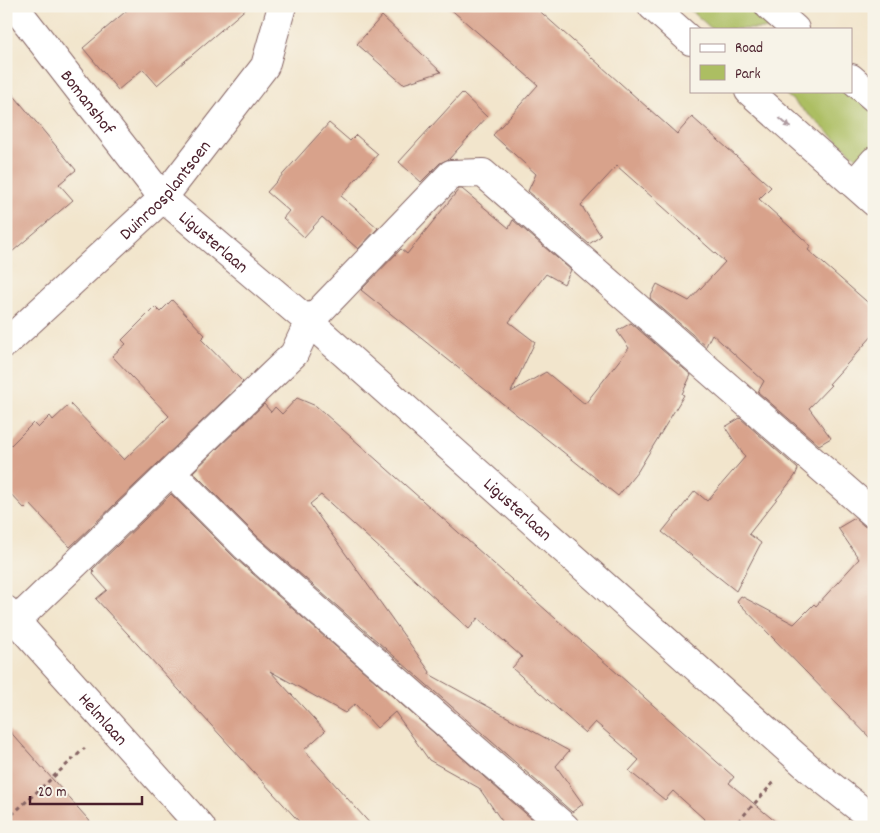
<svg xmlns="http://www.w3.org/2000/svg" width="880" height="833" viewBox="0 0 880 833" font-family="Dekko,sans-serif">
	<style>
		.green { fill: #acbe62; stroke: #7b6e46 }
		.building { fill: #d8a28b }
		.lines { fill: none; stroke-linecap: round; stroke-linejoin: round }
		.minor-casing { stroke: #856463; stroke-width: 30 }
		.path { stroke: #856463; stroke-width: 3; stroke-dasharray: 4 4; stroke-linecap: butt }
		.minor { stroke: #fff; stroke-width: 28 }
		.oneway { fill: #ae9aa0 }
		.labels { text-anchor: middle; stroke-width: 4; stroke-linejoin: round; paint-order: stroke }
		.street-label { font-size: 18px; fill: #4a1f2b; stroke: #f7f3e8 }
	</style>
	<rect width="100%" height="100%" fill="#f7f3e8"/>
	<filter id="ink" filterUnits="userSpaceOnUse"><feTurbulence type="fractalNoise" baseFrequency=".02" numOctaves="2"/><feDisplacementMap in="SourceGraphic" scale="10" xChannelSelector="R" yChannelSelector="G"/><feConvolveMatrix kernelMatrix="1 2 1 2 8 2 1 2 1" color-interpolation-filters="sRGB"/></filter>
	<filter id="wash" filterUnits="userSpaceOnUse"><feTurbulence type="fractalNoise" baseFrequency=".0096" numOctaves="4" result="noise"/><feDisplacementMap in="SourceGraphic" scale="20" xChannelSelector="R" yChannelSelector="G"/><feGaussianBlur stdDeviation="1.12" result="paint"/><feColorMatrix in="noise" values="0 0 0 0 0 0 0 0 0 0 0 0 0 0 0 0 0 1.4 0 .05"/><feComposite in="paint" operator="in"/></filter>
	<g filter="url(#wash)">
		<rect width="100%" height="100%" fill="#f2e5cc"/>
		<path class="green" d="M686,6H753L778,29H712Z
			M782,91H849L874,113V173Z"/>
		<g id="blocks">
			<path class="building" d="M132,6H249L157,85L143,69L118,90L83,48Z
				M447,6H534L677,134L692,117L771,187L759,199L811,246L808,250L874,308V334L829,384L831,385L809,408L831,438L819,445L758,392L764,381L712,334L706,346L650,298L657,284L689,301L725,262L617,166L581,205L601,236L589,244L528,191L536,174L493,135L538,85Z
				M382,16L441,72L403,84L357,44Z
				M6,86L76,170L59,184L73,200L6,257Z
				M462,93L487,117L449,159L440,163L421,182L399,162Z
				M329,123L350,141L356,135L378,154L341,196L378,228L358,249L322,217L304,237L283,218L289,211L267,192Z
				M459,189H462L509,228L513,220L571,270L564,284L546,274L509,322L535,342L511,392L546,372L585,404L629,348L617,331L631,323L691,375L682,394L684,395L638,471L618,496L361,290L401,249L407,254Z
				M172,300L205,335L201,339L243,382L70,547L30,504L25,509L6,489V450L33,423L38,428L50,416L53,420L70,404L124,460L169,416L112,356L126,344L122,340L155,307L160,312Z
				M297,398L316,406L333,421L734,777L729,783L782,827H713L673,791L665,800L629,771L639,760L595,722L585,733L512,668L522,657L478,618L469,629L321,495L310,504L430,672L429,674L569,751L556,766L583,804L572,812L257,536L193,472L264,404L271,412L275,407L282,414Z
				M740,418L798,469L795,476L749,534L761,543L736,591L662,532L695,491L707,501L745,457L725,427Z
				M171,494L236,559L541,827H506L479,788L429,760L395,712L377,728L355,704L345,713L270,671L325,731L304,750L373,827H304L96,599L107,590L93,574L94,572L92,570Z
				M855,518L864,526L874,529V742L737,601L741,596L794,624L814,604L816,606L859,559L838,528Z
				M6,727L95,827H6Z"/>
		</g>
	</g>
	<g filter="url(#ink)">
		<use href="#blocks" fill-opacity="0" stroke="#856463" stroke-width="1"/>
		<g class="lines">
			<defs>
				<g id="minor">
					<path id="s1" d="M14,6L163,198L309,322L811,770L874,820"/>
					<path d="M652,6L691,41"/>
					<path d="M769,6L795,29"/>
					<path d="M851,78L874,98"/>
					<path d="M749,91L874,202"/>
					<path d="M854,184L874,161"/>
					<path id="s2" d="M6,343L163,198L265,66L282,6"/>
					<path d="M171,472L294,354L309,322L451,174L483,173L874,514"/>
					<path id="s3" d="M6,610L201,827"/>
					<path d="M16,621L171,472L246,547L460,736L565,827"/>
				</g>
			</defs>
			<use href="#minor" class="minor-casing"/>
			<path class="path" d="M6,820L85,748
				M733,827L775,781"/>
			<use href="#minor" class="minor"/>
		</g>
		<defs><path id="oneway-solid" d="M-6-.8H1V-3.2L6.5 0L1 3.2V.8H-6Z" transform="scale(1.25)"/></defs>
		<use class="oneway" href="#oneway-solid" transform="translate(785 123) rotate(41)"/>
	</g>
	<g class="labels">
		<g class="street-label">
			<text dy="6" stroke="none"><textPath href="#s1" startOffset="121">Bomanshof</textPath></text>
			<text dy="6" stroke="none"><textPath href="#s2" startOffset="221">Duinroosplantsoen</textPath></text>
			<text dy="6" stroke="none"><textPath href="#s1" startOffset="310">Ligusterlaan</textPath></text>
			<text dy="6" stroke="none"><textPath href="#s1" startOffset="715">Ligusterlaan</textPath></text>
			<text dy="6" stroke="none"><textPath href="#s3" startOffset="146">Helmlaan</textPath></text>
		</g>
	</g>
	<rect width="880" height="833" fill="none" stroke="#f7f3e8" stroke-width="25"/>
	<rect x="690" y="28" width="162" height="65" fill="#f7f3e8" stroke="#b29e9c"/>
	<rect x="700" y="44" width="25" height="8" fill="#ffffff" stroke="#b29e9c"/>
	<text x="735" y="52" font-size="15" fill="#4a1f2b">Road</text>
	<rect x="700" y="65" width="25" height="15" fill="#acbe62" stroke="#b29e9c"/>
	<text x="735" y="78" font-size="15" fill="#4a1f2b">Park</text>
	<path d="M30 796v8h112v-8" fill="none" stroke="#4a1f2b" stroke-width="2.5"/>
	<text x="38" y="796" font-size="15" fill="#4a1f2b" stroke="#f7f3e8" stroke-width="4" paint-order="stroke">20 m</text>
</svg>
